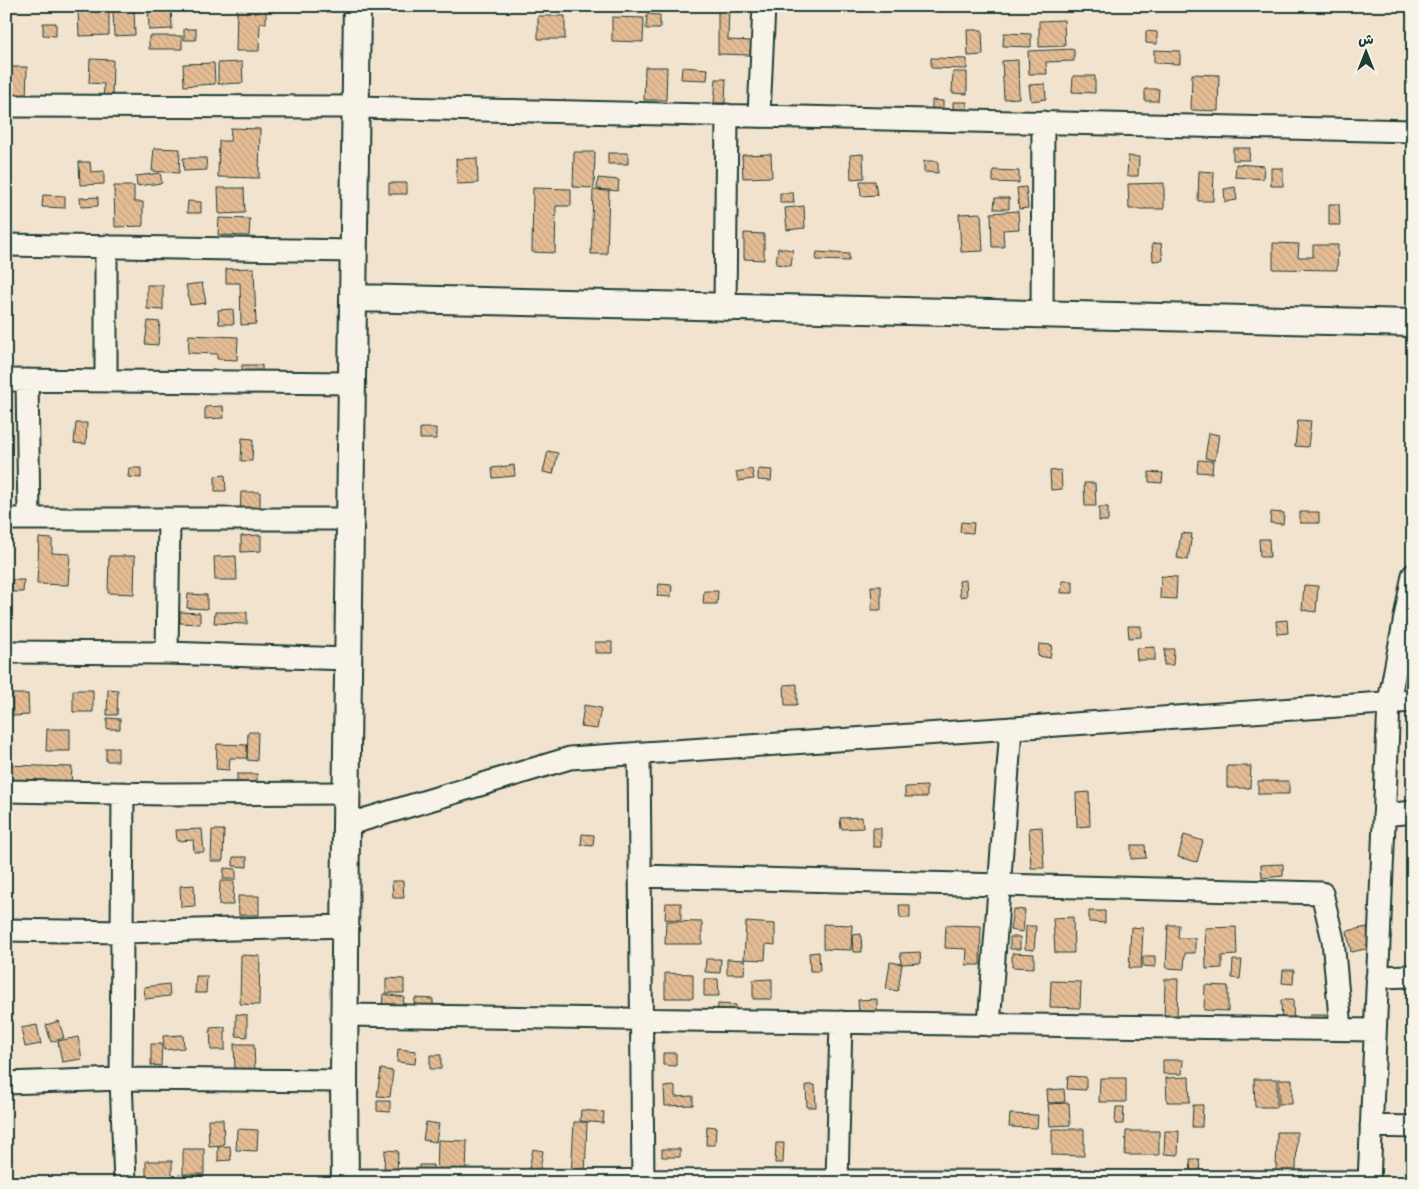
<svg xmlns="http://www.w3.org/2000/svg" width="1419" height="1189" viewBox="0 0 1419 1189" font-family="Mynerve,'Playpen Sans Arabic',sans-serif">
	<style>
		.building { fill: url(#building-back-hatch); stroke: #1f3d34 }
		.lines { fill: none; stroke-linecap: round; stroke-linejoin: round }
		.minor-casing { stroke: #1f3d34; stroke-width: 25 }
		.tertiary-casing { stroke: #1f3d34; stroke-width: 30 }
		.minor { stroke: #f7f3e8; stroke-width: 21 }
		.tertiary { stroke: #f7f3e8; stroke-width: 26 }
	</style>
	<defs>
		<pattern id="building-back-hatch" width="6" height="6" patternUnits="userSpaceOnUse" patternTransform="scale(1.25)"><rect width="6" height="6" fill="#e5bd95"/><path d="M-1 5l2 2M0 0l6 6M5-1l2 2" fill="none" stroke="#c4a381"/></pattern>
	</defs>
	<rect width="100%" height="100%" fill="#f2e3cf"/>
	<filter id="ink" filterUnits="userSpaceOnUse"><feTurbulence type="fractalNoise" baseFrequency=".02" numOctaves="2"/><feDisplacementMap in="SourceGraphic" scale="10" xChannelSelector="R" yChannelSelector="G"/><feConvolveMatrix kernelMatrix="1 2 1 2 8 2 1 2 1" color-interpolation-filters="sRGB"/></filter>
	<g filter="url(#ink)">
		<path class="building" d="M148,6H171L172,29L149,30Z
			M237,6H266V23H260L259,51H236Z
			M718,6H729L728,40L751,41L750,55L718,54Z
			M109,10V35L79,36L78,11Z
			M134,10L135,35L114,36L113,11Z
			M647,14L660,15V29H646Z
			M538,16H565V39H538Z
			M612,17L644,18L643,42L612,41Z
			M1064,20L1065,46L1039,47V21Z
			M43,23H56V36L43,35Z
			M184,29H196V40H184Z
			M967,30H982L983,55L968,56Z
			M1146,31L1157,32V44L1146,43Z
			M1004,33L1031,34V47L1003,46Z
			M149,36H182V49H149Z
			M1074,49V61L1046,62L1047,74H1029L1028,51Z
			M1154,50L1180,51V64L1154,63Z
			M931,58L967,59V69L931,68Z
			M90,59L113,60L112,102H103L104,84L89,83Z
			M1018,60L1019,98L1004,99L1002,61Z
			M242,62L243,83L218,84V63Z
			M214,63L215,84L184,86L183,64Z
			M8,67H27L26,101H8Z
			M645,67H667L666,100H644Z
			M682,67L708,69L707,80L681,79Z
			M953,72H967V94L952,93Z
			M1192,74L1219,75L1218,111L1191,110Z
			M1073,76H1095V93L1072,92Z
			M716,79H726L725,103H714Z
			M1045,84L1046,99L1031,101L1029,85Z
			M1145,89H1159L1158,101H1145Z
			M932,100L943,101V112H932Z
			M953,102H967V114H953Z
			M231,128L260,129L259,178L218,177L219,141H230Z
			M154,148L180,149L179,173L152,171Z
			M1233,148H1250L1249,160H1233Z
			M574,152H595L594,188L573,187Z
			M608,153H628V164H608Z
			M771,154L772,177L743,178L742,155Z
			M863,154L864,178L851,179L850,155Z
			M1128,156L1139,157L1138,176H1127Z
			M183,158H206L207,170L184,171Z
			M477,158L478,183L457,184L456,159Z
			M924,161H938V173L924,172Z
			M79,162H90L91,172L104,171V184L80,185Z
			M1236,164L1264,166L1263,179L1235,177Z
			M1271,168H1283V186H1271Z
			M993,170L1019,171V183L993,182Z
			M1199,171L1214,172L1213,201H1198Z
			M160,173L162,183L137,186L136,176Z
			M598,178L619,180L618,191L597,189Z
			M860,181H875L877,195L861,196Z
			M389,183H407V194H389Z
			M1164,183V209H1129L1128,184Z
			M114,186H134V202H143V226L115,227Z
			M1026,187L1028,208L1019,209L1017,188Z
			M1235,187L1237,200L1225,202L1224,189Z
			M218,188H244L245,213L219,214Z
			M533,188L571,189V206H556L555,253L532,252Z
			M593,190L609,191L607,254H591Z
			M780,193H793L794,203H780Z
			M43,195L65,196V208L42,207Z
			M98,197V206L81,207L80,198Z
			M995,198H1009V209H994Z
			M188,201L201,202V213H187Z
			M1329,204H1339L1340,225H1329Z
			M804,206L805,228L787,230L785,208Z
			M1018,211L1019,229L1003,230L1004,247H992L991,213Z
			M981,213L983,251L961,252L959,214Z
			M219,218L250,219L249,236L218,235Z
			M744,233L764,234V260L744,259Z
			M1161,243L1163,260L1153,261L1152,244Z
			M1273,243L1299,244L1298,257H1313V245H1338L1337,270L1273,269Z
			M778,248L793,250L791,266L776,264Z
			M817,252L849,254V261L816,260Z
			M254,268L256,324L241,325L240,283H226V269Z
			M202,283L206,303L190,305L186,285Z
			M147,285H163V310L147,309Z
			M233,309L234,324H219L218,310Z
			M148,321L160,322L158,345L145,344Z
			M189,335L238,337L237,360L217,359V354L188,353Z
			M242,365H262V378L242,377Z
			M223,406L224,418L205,419V407Z
			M1298,420L1311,421L1308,447L1295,446Z
			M76,423H87L86,444L74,443Z
			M420,428H436V439H420Z
			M1209,433L1219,435L1215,460L1205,458Z
			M242,438L253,439L252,461H241Z
			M548,451L558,453L553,474L543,472Z
			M1198,460L1213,461L1212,473L1197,472Z
			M514,465L515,476L493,478L492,468Z
			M129,468H141V478L128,477Z
			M752,469L754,479L738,481L736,472Z
			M758,469L772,470L771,481L758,480Z
			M1061,470L1062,489L1051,490L1050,471Z
			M1149,472L1163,473L1162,483L1149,482Z
			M225,475L226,491H215V476Z
			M1084,483H1095L1096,506H1085Z
			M241,492H260V514H240Z
			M1099,507H1108V521H1099Z
			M1271,512L1284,513L1283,524L1270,523Z
			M1300,512H1319V523H1300Z
			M961,522L974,523L973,533L960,532Z
			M1181,533L1192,534L1188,560L1177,558Z
			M261,535V551L241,552V536Z
			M39,538L52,539V553L70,554L68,585L37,584Z
			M1259,539H1269L1270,557H1260Z
			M109,556H135L134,594L108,593Z
			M236,556L237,580H215L214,557Z
			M1161,576L1177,577L1176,599L1160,598Z
			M12,580H24L23,592H11Z
			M966,580L967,596L960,597L959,581Z
			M1062,581H1073V593H1061Z
			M659,584L672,585L671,597L657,596Z
			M1304,585L1318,586L1316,612L1302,610Z
			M871,586H881V610H872Z
			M704,591H718L717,604H703Z
			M188,594L207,595V609L187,608Z
			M180,612L200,613V624L180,623Z
			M215,612H247V624L214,623Z
			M1287,620L1288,633L1277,634L1276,621Z
			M1128,626H1141V637L1129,638Z
			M595,642H612V653H595Z
			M1039,644L1052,645L1050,658L1038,656Z
			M1155,647V660H1137L1136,648Z
			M1165,649H1174L1173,665H1164Z
			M797,684V705H785L784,685Z
			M108,689L118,690L117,715H107Z
			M73,690H93V712H73Z
			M12,694H28L29,715L13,716Z
			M584,705L601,708L597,729L581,727Z
			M107,718L120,719V729H107Z
			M47,729H70V751H46Z
			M248,732H258L257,761L247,760Z
			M217,744L247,745V758H230L229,770L216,769Z
			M106,748H118V761H106Z
			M6,765L72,767L71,784L6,783Z
			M1227,766H1251L1250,788H1227Z
			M237,774H257V792L237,793Z
			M1258,781H1289V794H1258Z
			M927,786V797H905V787Z
			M1089,792L1090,826L1077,827L1076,793Z
			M862,817L863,828L841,829L840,818Z
			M1042,827L1044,868H1031L1029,828Z
			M873,828H881V847H873Z
			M202,829L204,852H194L193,840L177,841L176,830Z
			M212,830H224L223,861H211Z
			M582,834L594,835L593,846L581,845Z
			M1184,835L1203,841L1197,862L1178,857Z
			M1131,845H1145L1146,858L1131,859Z
			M233,857H247V867L233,866Z
			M1283,864V876L1262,878L1261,865Z
			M224,868L236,869V879H223Z
			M220,881H234L233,905H219Z
			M392,881H403L404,898H393Z
			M194,885L195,906L181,907L180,886Z
			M238,896H259V915H239Z
			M666,903H681V920L665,919Z
			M899,905H910V918H900Z
			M1013,909L1025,910L1023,932L1010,930Z
			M1089,911H1105V923L1089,922Z
			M1073,917L1074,953H1055L1053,918Z
			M666,921L702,922V944H665Z
			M746,922L775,924V945L766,944L765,960L744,959Z
			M823,924L852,925L851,950L823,949Z
			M946,925L981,926L980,965H966L967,949L945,948Z
			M1168,925H1179L1178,938H1195V953H1185L1184,969L1166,968Z
			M1026,926H1036L1034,950L1025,949Z
			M1131,927L1143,928L1141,968H1129Z
			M1236,927L1237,955L1222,956V968L1206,969L1205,928Z
			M1367,927L1371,948L1351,952L1347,931Z
			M861,934L862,952H853L852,935Z
			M1010,937H1020V949H1010Z
			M819,952L820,971H810L809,953Z
			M920,952L921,963L901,964L900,953Z
			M1012,953L1034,954V968L1012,967Z
			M241,955L260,956L259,1005L240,1004Z
			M1143,956H1155V967L1143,966Z
			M706,959H721L720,973L705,972Z
			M727,959L745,960L744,974H727Z
			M1233,960H1242L1240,979L1232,978Z
			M890,962L902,964L898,991L886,989Z
			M1283,970H1294L1293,984L1282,983Z
			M665,973L693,974V998H665Z
			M196,976H207L206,993H195Z
			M386,978L404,979V993H386Z
			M704,979H718L719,996H704Z
			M772,979V999H753V980Z
			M1165,979H1178L1177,1021H1164Z
			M1051,981L1081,982L1080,1008L1050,1007Z
			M169,984L170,996L145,999L144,987Z
			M1205,985L1228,986V1011L1204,1010Z
			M383,994L404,997L402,1010L382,1007Z
			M415,998L433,999V1009H414Z
			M877,999V1012H859L858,1000Z
			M1281,1000H1293L1294,1026H1282Z
			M718,1004L736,1005L735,1017H717Z
			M236,1014L247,1015V1037L236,1036Z
			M1310,1015H1326L1325,1026H1309Z
			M59,1021L64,1038L51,1042L46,1025Z
			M37,1025L41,1044L25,1047L21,1028Z
			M225,1027V1050H211L210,1028Z
			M183,1035L184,1048L164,1050L163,1036Z
			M78,1037L82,1059L62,1062L58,1041Z
			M151,1044H162L161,1066L151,1065Z
			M234,1044H254L255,1072L235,1073Z
			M398,1049L416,1051L415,1064L397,1062Z
			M663,1053H676V1066L663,1065Z
			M430,1055H441V1069H430Z
			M1163,1060H1183L1182,1074H1163Z
			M381,1069L393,1071L390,1097L377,1096Z
			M1068,1076L1086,1077V1090L1067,1089Z
			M1189,1077L1190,1102H1167L1166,1078Z
			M1100,1078H1126V1102H1099Z
			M1254,1079H1277V1107H1255Z
			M1279,1079H1292V1104H1279Z
			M806,1085H815L816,1107H807Z
			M675,1086V1097L693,1096V1105L665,1106L664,1087Z
			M1064,1089L1065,1102L1048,1103L1047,1090Z
			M377,1101H390V1112L377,1111Z
			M1069,1103L1070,1125L1050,1126L1048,1104Z
			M1193,1105H1203L1202,1127H1192Z
			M1116,1107H1124L1123,1124H1115Z
			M581,1110L604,1112L603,1123L580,1121Z
			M1010,1114L1038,1115L1037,1128L1009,1127Z
			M208,1119H223L224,1145L209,1146Z
			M426,1122L439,1124L436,1142L423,1140Z
			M574,1122H587L585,1177L571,1176Z
			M707,1126L716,1127L715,1145H706Z
			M237,1129L258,1130L257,1151L236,1150Z
			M1052,1129H1084V1156L1052,1155Z
			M1126,1131H1159V1155H1125Z
			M1165,1131H1179L1178,1155L1164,1154Z
			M1277,1132H1297L1296,1173L1276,1172Z
			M438,1140L467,1141L466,1179L437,1178Z
			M776,1143H784L783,1163H775Z
			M7,1144L11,1163L6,1164V1144Z
			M230,1146L231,1160L218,1161V1147Z
			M183,1149H204V1174H183Z
			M533,1149L543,1151L539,1176L528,1174Z
			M662,1149H680V1157H662Z
			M385,1150L398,1151L397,1173L384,1172Z
			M1190,1159H1199L1200,1173L1191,1174Z
			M146,1161H172V1183H146Z
			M419,1165H433V1178L419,1177Z
			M178,1175L204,1176V1183H178Z"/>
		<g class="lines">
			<defs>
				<path id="minor" d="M6,106L356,107L1413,131
					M759,115L764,6
					M6,245L354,251
					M106,246V381
					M725,307L727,115
					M1042,315L1043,122
					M6,380L352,383
					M27,380L29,519
					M6,519H351
					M6,652L167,653L349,659
					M167,653L169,520
					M639,753L643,1183
					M6,791L164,794L347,793
					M123,793L121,1079L125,1183
					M1384,815L1413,812
					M346,825L570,758L1413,701
					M640,876L1322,893L1333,940L1341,1029
					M6,930L122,932L346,926
					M1377,977L1413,976
					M345,1015L1375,1030
					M989,1025L1011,728
					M6,1083L121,1079L344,1081
					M1371,1126L1413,1127
					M345,1180L1369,1182
					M837,1181L841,1022
					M1369,1183L1389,702L1413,575"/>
				<path id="tertiary" d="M354,298L1413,323
					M345,1183L344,1081L346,825L357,6"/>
			</defs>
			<use href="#minor" class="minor-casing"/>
			<use href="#tertiary" class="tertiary-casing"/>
			<use href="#minor" class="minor"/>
			<use href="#tertiary" class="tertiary"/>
		</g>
	</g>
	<rect width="1419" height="1189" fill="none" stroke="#f7f3e8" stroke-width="25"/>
	<rect x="12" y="12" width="1394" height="1164" fill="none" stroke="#1f3d34" stroke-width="2" filter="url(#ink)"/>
	<g transform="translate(1366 52)" stroke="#f7f3e8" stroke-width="4" paint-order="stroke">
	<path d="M0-4L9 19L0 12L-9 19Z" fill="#1f3d34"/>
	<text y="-8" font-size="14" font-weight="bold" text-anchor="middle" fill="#1f3d34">ش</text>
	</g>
</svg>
